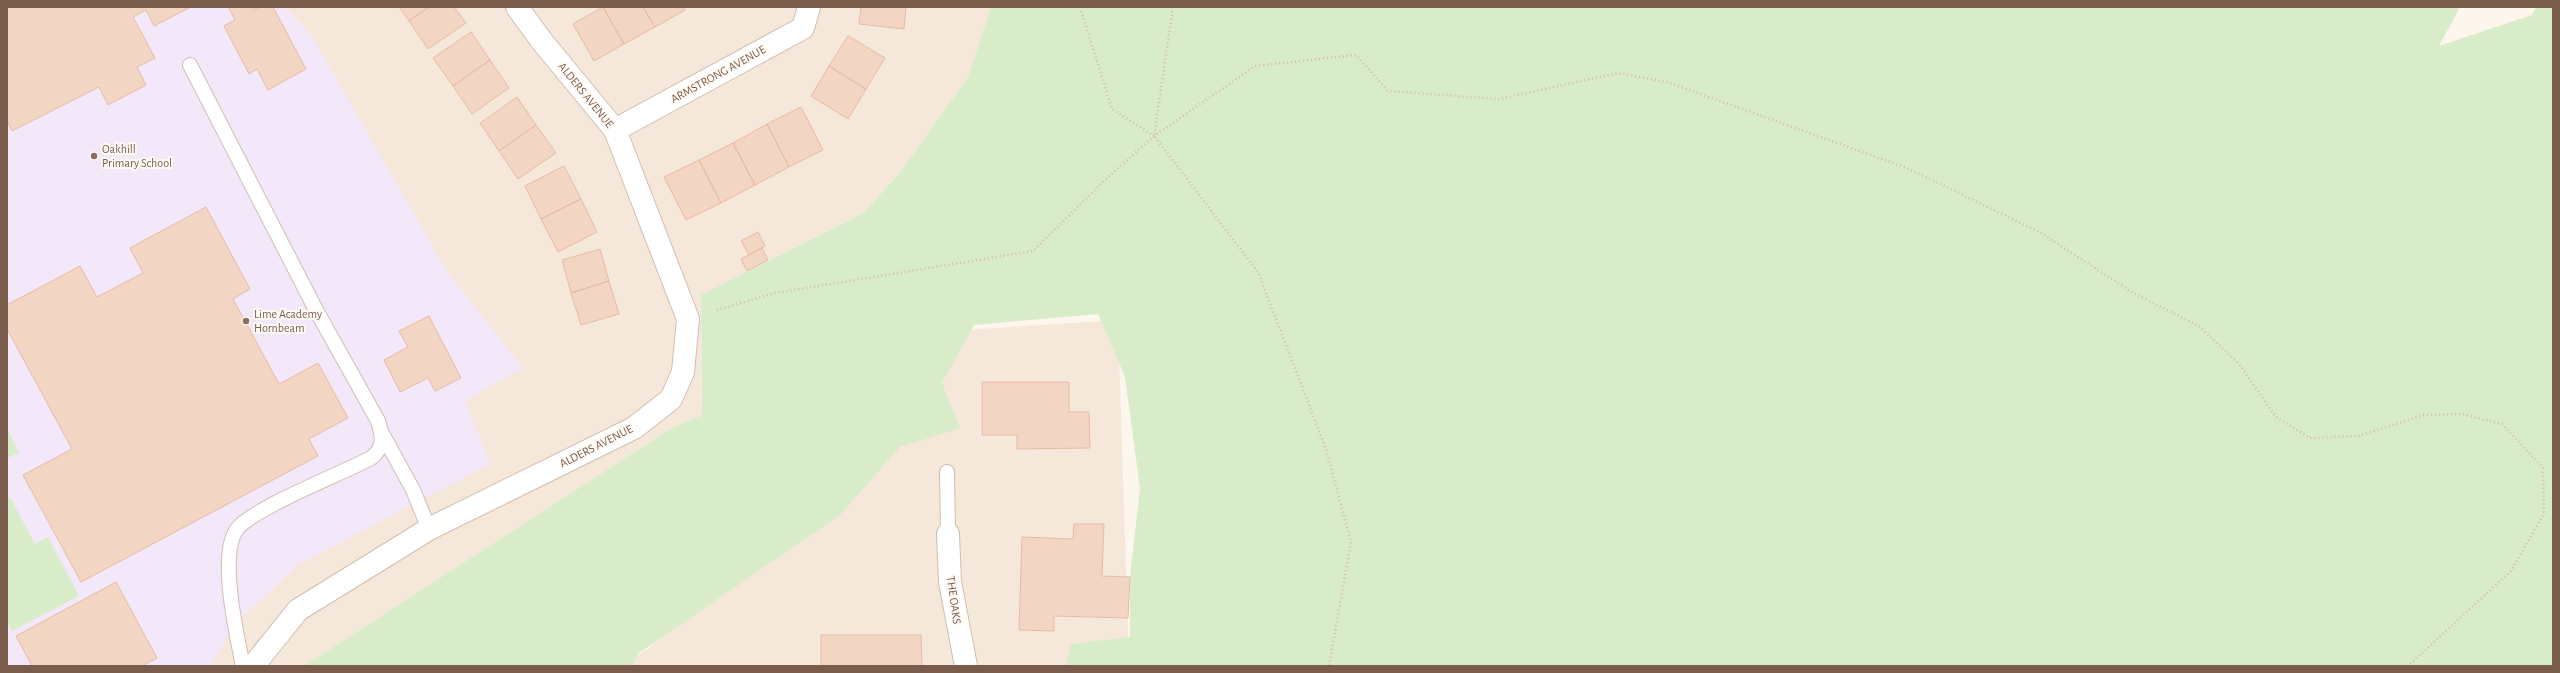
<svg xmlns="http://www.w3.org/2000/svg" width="2560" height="673" viewBox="0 0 2560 673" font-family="'Alegreya Sans',sans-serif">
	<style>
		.residential { fill: #f5e8da }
		.education { fill: #f3e8fa }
		.green { fill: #d8ecc9 }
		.building { fill: #f3d5c3; stroke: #e6bba3 }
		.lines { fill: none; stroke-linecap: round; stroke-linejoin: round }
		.service-casing { stroke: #d1beb0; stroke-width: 16 }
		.minor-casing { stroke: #d1beb0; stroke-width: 24 }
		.path { stroke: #d9b8a5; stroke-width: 2.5; stroke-dasharray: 1 3; stroke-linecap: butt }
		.service { stroke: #fff; stroke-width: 14 }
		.minor { stroke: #fff; stroke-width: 22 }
		.education-dot { fill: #8d6e63; stroke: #fffaf3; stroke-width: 1.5 }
		.labels { text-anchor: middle; stroke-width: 4; stroke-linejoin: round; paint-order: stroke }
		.street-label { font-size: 12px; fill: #7a5c4d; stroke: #fffaf3 }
		.education-label { font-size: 12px; fill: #785e54; stroke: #fffaf3; text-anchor: start }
	</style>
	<rect width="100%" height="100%" fill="#fdf6ec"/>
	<path class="residential" d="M7,7H991L968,77L901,171L864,213L701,295L702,415L670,429L304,666H7Z
		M1118,320L1129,666H625L790,538L966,330Z"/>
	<path class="education" d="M7,7H285L310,33L448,273L523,368L465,400L490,464L299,564L234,625L211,666H7Z"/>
	<path class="green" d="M991,7H2460L2439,46L2532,15L2536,7H2553V666H1066L1071,644L1130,637V577L1140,488L1125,377L1098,314L974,325L942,383L960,428L900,447L840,515L639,653L632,666H304L670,429L702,415L701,295L864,213L901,171L968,77Z
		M7,428L19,453L7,458Z
		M10,497L35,544L48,537L79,596L12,631L7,622V499Z"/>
	<path class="building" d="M7,7H191L154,26L146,10L133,17L155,58L137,67L146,85L108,105L99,87L12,131L7,120Z
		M228,7H252L253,10L260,7H273L306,69L268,90L257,69L249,74L224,26L235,20Z
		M399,7H429L409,21Z
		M429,7H454L466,23L428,49L409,21Z
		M603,7H643L655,27L624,44Z
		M603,7L624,44L594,61L573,24Z
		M643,7H683L685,10L655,27Z
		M861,7H906L904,29L859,24Z
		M471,32L490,60L453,86L433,58Z
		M848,36L885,58L866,89L829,66Z
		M490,60L509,88L472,114L453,86Z
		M829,66L866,89L848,119L811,96Z
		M517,97L536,125L499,151L480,123Z
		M801,107L823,150L789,167L767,124Z
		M767,124L789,167L755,185L733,143Z
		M536,125L556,153L518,179L499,151Z
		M733,143L755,185L721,203L699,160Z
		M699,160L721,203L686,220L664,177Z
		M564,166L581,199L541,219L525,186Z
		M581,199L597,232L558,252L541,219Z
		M206,207L250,289L233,299L279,384L318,363L348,418L309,439L318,456L81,582L23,475L72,449L7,329V305L80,266L97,297L143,273L130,248Z
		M758,232L765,246L749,255L741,241Z
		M762,248L768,260L747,271L741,259Z
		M600,249L609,281L571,293L562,260Z
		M609,281L619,314L581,325L571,293Z
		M429,316L461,378L435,391L428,378L400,392L384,360L408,347L399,331Z
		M982,382H1069V412H1089L1090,448L1017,449V435H982Z
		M1074,524H1104L1102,576L1130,577L1128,618L1054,616V631L1019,630L1022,537L1073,539Z
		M116,582L157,658L142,666H32L16,636Z
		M821,635H921L922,666H821Z"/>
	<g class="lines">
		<defs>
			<path id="service" d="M190,65L316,310L378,421C383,437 385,447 371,458C343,473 253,508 237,529C218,555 237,636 243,666
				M383,435L413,490L429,529
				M947,472L948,534"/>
			<path id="minor" d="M615,130L803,28L809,7
				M948,534L950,582L966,666
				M253,666L298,610L429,529L634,428L671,399L683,372L688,319L615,130L541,40L517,7"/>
		</defs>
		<use href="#service" class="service-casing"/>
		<use href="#minor" class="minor-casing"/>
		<path class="path" d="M1080,7L1112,109L1154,136
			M1173,7L1154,136L1258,272L1326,449L1351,542L1329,666
			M717,310L775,293L1033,251L1106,179L1154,136L1255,66L1356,55L1388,91L1499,99L1618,73L1667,82L1907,168L2041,233L2133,293L2199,326L2239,364L2276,417L2310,438L2358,436L2424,415L2462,414L2502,424L2543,468L2544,513L2511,571L2408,666"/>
		<use href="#service" class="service"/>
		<use href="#minor" class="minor"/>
	</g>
	<g class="education-dot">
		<circle cx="94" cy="156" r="4"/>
		<circle cx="246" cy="321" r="4"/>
	</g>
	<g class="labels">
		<g class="street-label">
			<text transform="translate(718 74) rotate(-29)" y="4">ARMSTRONG AVENUE</text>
			<text transform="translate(586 95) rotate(51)" y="4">ALDERS AVENUE</text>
			<text transform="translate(596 446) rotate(-27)" y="4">ALDERS AVENUE</text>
			<text transform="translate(954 600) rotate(82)" y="4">THE OAKS</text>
		</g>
		<g class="education-label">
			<text x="102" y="153">Oakhill<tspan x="102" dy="14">Primary School</tspan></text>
			<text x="254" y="318">Lime Academy<tspan x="254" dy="14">Hornbeam</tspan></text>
		</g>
	</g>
	<rect width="2560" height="673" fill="none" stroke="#7a5c4d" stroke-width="16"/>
</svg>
